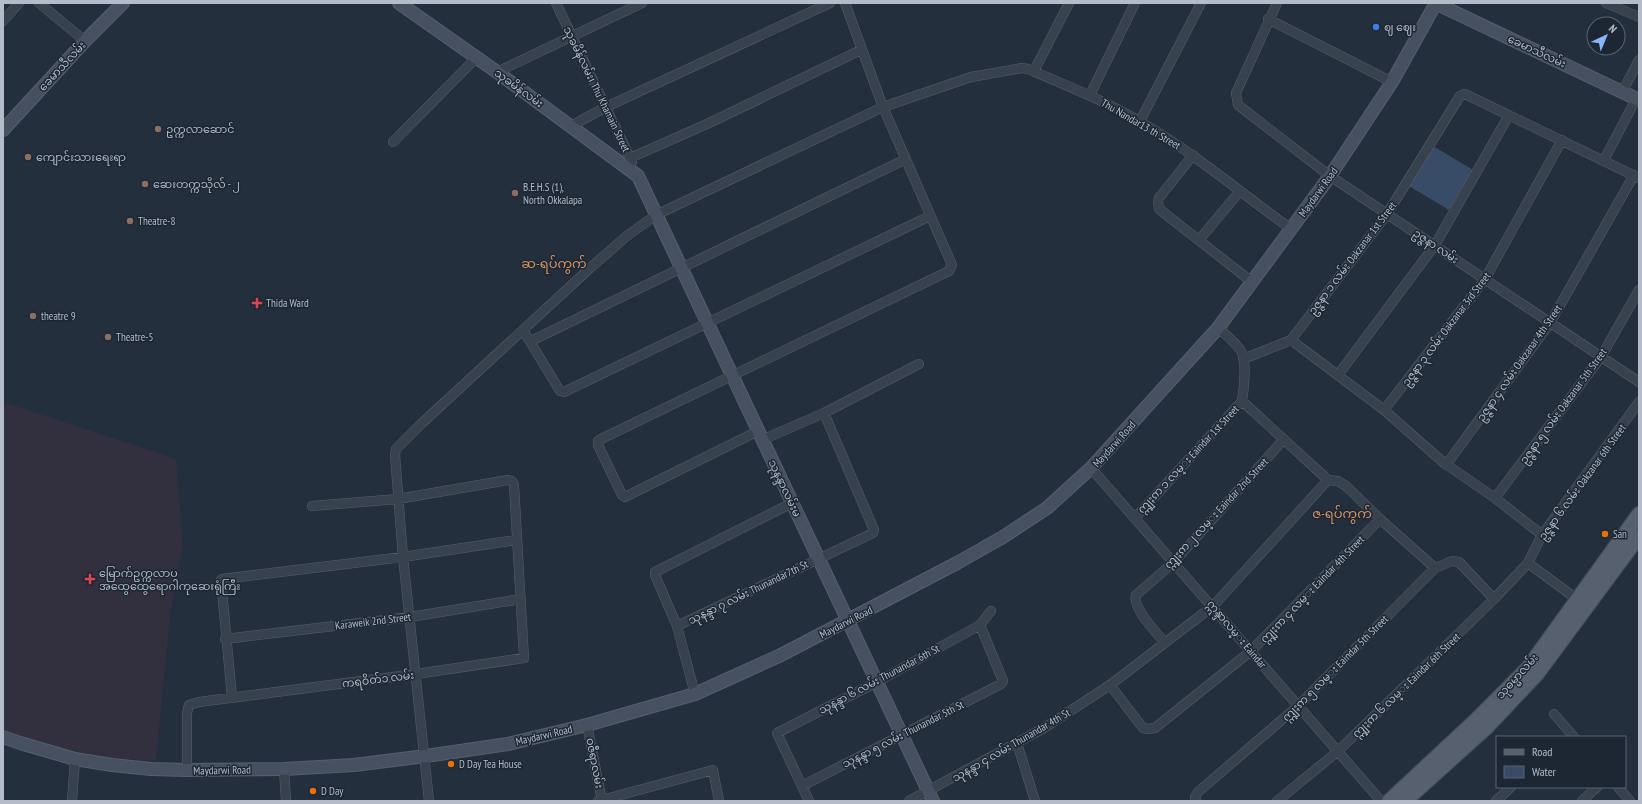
<svg xmlns="http://www.w3.org/2000/svg" width="1642" height="804" viewBox="0 0 1642 804" font-family="'PT Sans Narrow','Noto Sans Myanmar',sans-serif">
	<style>
		.medical { fill: #32303f }
		.water { fill: #394c67 }
		.lines { fill: none; stroke-linecap: round; stroke-linejoin: round }
		.street-casing { stroke: #565f6c; stroke-width: 10 }
		.secondary-casing { stroke: #565f6c; stroke-width: 14 }
		.primary-casing { stroke: #414a57; stroke-width: 16 }
		.street { stroke: #38414e; stroke-width: 9 }
		.secondary { stroke: #465061; stroke-width: 12 }
		.primary { stroke: #56606e; stroke-width: 14 }
		.shop-dot { fill: #3f7fe0; stroke: #1d2633; stroke-width: 1.5 }
		.education-dot { fill: #8d6e63; stroke: #1d2633; stroke-width: 1.5 }
		.health-dot { fill: #e0444e; stroke: #1d2633; stroke-width: 1.5 }
		.food-dot { fill: #e8710a; stroke: #1d2633; stroke-width: 1.5 }
		.labels { text-anchor: middle; stroke-width: 3; stroke-linejoin: round; paint-order: stroke }
		.poi-label { font-size: 11px; fill: #b4bcc9; stroke: #1d2633; text-anchor: start }
		.street-label { font-size: 11px; fill: #b4bcc9; stroke: #1d2633 }
		.quarter-label { font-size: 13px; fill: #d59563; stroke: #1d2633 }
	</style>
	<rect width="100%" height="100%" fill="#242f3e"/>
	<path class="medical" d="M3,402L176,459L183,544L170,614L156,761L111,758L75,751L23,738L3,730Z"/>
	<path class="water" d="M1433,146L1473,170L1449,210L1409,186Z"/>
	<g class="lines">
		<defs>
			<path id="street" d="M39,3L85,41
				M556,3L632,162
				M1277,3L1236,93L1238,105L1330,176L1639,382
				M1606,3L1639,17
				M1268,19L1392,82
				M3,21L19,3
				M1034,71L1069,3
				M497,72L642,3
				M1622,92L1639,60
				M1090,95L1135,3
				M1140,121L1201,3
				M571,126L606,107L830,3
				M393,142L476,58
				M1193,155L1159,198L1158,203L1159,209L1252,282
				M630,158L707,124L861,50
				M1604,160L1636,99
				M1199,240L1240,191
				M1218,328C1226,335 1235,342 1241,351C1247,361 1244,388 1242,401
				M523,330L560,391L564,392L930,216
				M1291,340L1387,214L1460,96L1465,94L1639,178
				M1291,340L1384,410L1444,463L1495,498L1542,535
				M531,341L906,159
				M1243,359L1291,340
				M1338,375L1435,245L1509,115
				M1242,401L1328,480L1338,481L1346,486L1380,519L1435,568
				M1384,410L1485,279L1562,140
				M758,431L625,497L622,495L598,445V441L601,439L949,271L952,265L883,107L845,3
				M762,440L824,413L919,364
				M1446,465L1550,323L1634,175
				M1091,468L1381,801
				M1495,498L1601,357L1639,290
				M1135,518L1242,401
				M1528,563L1578,600
				M677,626L873,533L874,530L824,413
				M225,639L410,617L521,599
				M1165,643C1156,632 1132,608 1136,595L1174,562L1284,439
				M1110,685L1143,728L1148,729L1155,728L1251,651L1380,519
				M695,694L677,626L655,575V572L792,503
				M232,697L221,580L222,579L403,557L516,540
				M1554,714L1574,737
				M587,725L602,801
				M1017,743L1035,801
				M284,769L286,801
				M187,770V713L189,705L199,702L416,674L524,658L514,485L512,481L508,480L398,499L312,506
				M802,786L1001,684L1003,681L980,625L991,611
				M1618,787L1630,801
				M72,801L75,759
				M429,801L403,557L395,455L396,449L421,424L589,269L628,235L656,215L883,107L971,77L1022,68L1028,69C1066,85 1105,101 1141,122C1194,153 1241,193 1291,229
				M598,801L713,770L719,801
				M809,801L777,733L877,682L980,625
				M909,801L1044,728L1110,685L1213,606L1328,480
				M1196,801L1195,797L1198,792L1298,706L1435,568L1452,561L1459,562L1494,599
				M1277,801L1337,752L1494,599L1528,563L1542,535L1639,402
				M1496,801L1511,787
				M1582,801L1597,787"/>
			<path id="secondary" d="M399,3L497,72L638,176L933,801
				M1435,3L1639,100
				M3,130L85,41L123,3
				M3,737L20,743L75,759L112,765L151,769L187,770L284,769L354,765L426,756L508,744L587,725L695,694L781,655L957,563L1003,537L1047,508L1091,468L1218,328L1330,176L1392,82L1436,3"/>
			<path id="primary" d="M1389,801L1476,720L1528,668L1639,514
				M1405,801L1487,727L1537,674L1639,536"/>
		</defs>
		<use href="#street" class="street-casing"/>
		<use href="#secondary" class="secondary-casing"/>
		<use href="#primary" class="primary-casing"/>
		<use href="#street" class="street"/>
		<use href="#secondary" class="secondary"/>
		<use href="#primary" class="primary"/>
	</g>
	<circle class="shop-dot" cx="1376" cy="27" r="4"/>
	<g class="education-dot">
		<circle cx="158" cy="129" r="4"/>
		<circle cx="28" cy="157" r="4"/>
		<circle cx="145" cy="184" r="4"/>
		<circle cx="515" cy="193" r="4"/>
		<circle cx="130" cy="221" r="4"/>
		<circle cx="33" cy="316" r="4"/>
		<circle cx="108" cy="337" r="4"/>
	</g>
	<g class="health-dot">
		<path d="M255 297h4v4h4v4h-4v4h-4v-4h-4v-4h4z"/>
		<path d="M88 573h4v4h4v4h-4v4h-4v-4h-4v-4h4z"/>
	</g>
	<g class="food-dot">
		<circle cx="1605" cy="534" r="4"/>
		<circle cx="451" cy="764" r="4"/>
		<circle cx="313" cy="791" r="4"/>
	</g>
	<g class="labels">
		<g class="poi-label">
			<text x="1384" y="31">ဈ ဈေး</text>
			<text x="166" y="133">ဥက္ကလာဆောင်</text>
			<text x="36" y="161">ကျောင်းသားရေးရာ</text>
			<text x="153" y="188">ဆေးတက္ကသိုလ် - ၂</text>
			<text x="523" y="191">B.E.H.S (1),<tspan x="523" dy="13">North Okkalapa</tspan></text>
			<text x="138" y="225">Theatre-8</text>
			<text x="266" y="307">Thida Ward</text>
			<text x="41" y="320">theatre 9</text>
			<text x="116" y="341">Theatre-5</text>
			<text x="1613" y="538">San</text>
			<text x="99" y="577">မြောက်ဥက္ကလာပ<tspan x="99" dy="13">အထွေထွေရောဂါကုဆေးရုံကြီး</tspan></text>
			<text x="459" y="768">D Day Tea House</text>
			<text x="321" y="795">D Day</text>
		</g>
		<g class="street-label">
			<text transform="translate(1537 51) rotate(25)" y="4">ခေမာသီလမ်း</text>
			<text transform="translate(62 66) rotate(-47)" y="4">ခေမာသီလမ်း</text>
			<text transform="translate(519 88) rotate(36)" y="4">သုခမိန်လမ်း</text>
			<text transform="translate(597 89) rotate(64)" y="4">သုခမိန်လမ်း၊ Thu Khamain Street</text>
			<text transform="translate(1141 124) rotate(30)" y="4">Thu Nandar13 th Street</text>
			<text transform="translate(1318 192) rotate(-54)" y="4">Maydarwi Road</text>
			<text transform="translate(1436 246) rotate(34)" y="4">ဥဇ္ဇနာ လမ်း</text>
			<text transform="translate(1352 258) rotate(-53)" y="4">ဥဇ္ဇနာ ၁ လမ်း Oakzanar 1st Street</text>
			<text transform="translate(1446 329) rotate(-53)" y="4">ဥဇ္ဇနာ ၃ လမ်း Oakzanar 3rd Street</text>
			<text transform="translate(1519 363) rotate(-55)" y="4">ဥဇ္ဇနာ ၄ လမ်း Oakzanar 4th Street</text>
			<text transform="translate(1563 406) rotate(-54)" y="4">ဥဇ္ဇနာ ၅ လမ်း Oakzanar 5th Street</text>
			<text transform="translate(1114 444) rotate(-48)" y="4">Maydarwi Road</text>
			<text transform="translate(1188 459) rotate(-47)" y="4">ဣျႏၵာ ၁ လမ္း Eaindar 1st Street</text>
			<text transform="translate(1582 482) rotate(-54)" y="4">ဥဇ္ဇနာ ၆ လမ်း Oakzanar 6th Street</text>
			<text transform="translate(785 488) rotate(65)" y="4">သုနန္ဒာလမ်းမ</text>
			<text transform="translate(1216 513) rotate(-47)" y="4">ဣျႏၵာ ၂ လမ္း Eaindar 2nd Street</text>
			<text transform="translate(1312 589) rotate(-46)" y="4">ဣျႏၵာ ၄ လမ္း Eaindar 4th Street</text>
			<text transform="translate(748 592) rotate(-26)" y="4">သုနန္ဒာ ၇ လမ်း Thunandar7th St</text>
			<text transform="translate(373 621) rotate(-7)" y="4">Karaweik 2nd Street</text>
			<text transform="translate(846 622) rotate(-27)" y="4">Maydarwi Road</text>
			<text transform="translate(1237 634) rotate(50)" y="4">ဣန္ဒာလမ္း Eaindar</text>
			<text transform="translate(1335 668) rotate(-45)" y="4">ဣျႏၵာ ၅ လမ္း Eaindar 5th Street</text>
			<text transform="translate(1517 676) rotate(-48)" y="4">သုဓမ္မာလမ်း</text>
			<text transform="translate(378 679) rotate(-7)" y="4">ကရဝိတ်၁ လမ်း</text>
			<text transform="translate(879 679) rotate(-28)" y="4">သုနန္ဒာ ၆ လမ်း Thunandar 6th St</text>
			<text transform="translate(1406 685) rotate(-44)" y="4">ဣျႏၵာ ၆ လမ္း Eaindar 6th Street</text>
			<text transform="translate(903 734) rotate(-27)" y="4">သုနန္ဒာ ၅ လမ်း Thunandar 5th St</text>
			<text transform="translate(544 735) rotate(-13)" y="4">Maydarwi Road</text>
			<text transform="translate(1011 745) rotate(-30)" y="4">သုနန္ဒာ ၄ လမ်း Thunandar 4th St</text>
			<text transform="translate(595 763) rotate(79)" y="4">ဝဇီရာလမ်း</text>
			<text transform="translate(222 770) rotate(-1)" y="4">Maydarwi Road</text>
		</g>
		<g class="quarter-label">
			<text x="554" y="268">ဆ-ရပ်ကွက်</text>
			<text x="1342" y="518">ဇ-ရပ်ကွက်</text>
		</g>
	</g>
	<rect width="1642" height="804" fill="none" stroke="#b4bcc9" stroke-width="8"/>
	<rect x="1496" y="736" width="130" height="52" fill="#1d2633" stroke="#59626f"/>
	<rect x="1504" y="749" width="20" height="6" fill="#56606e" stroke="#59626f"/>
	<text x="1532" y="756" font-size="12" fill="#b4bcc9">Road</text>
	<rect x="1504" y="766" width="20" height="12" fill="#394c67" stroke="#59626f"/>
	<text x="1532" y="776" font-size="12" fill="#b4bcc9">Water</text>
	<g transform="translate(1606 36) rotate(44)"><circle r="19" fill="#1d2633" stroke="#59626f"/>
	<path d="M0-3L7 15L0 10L-7 15Z" fill="#8ab4f8"/>
	<text y="-6" font-size="11" font-weight="bold" text-anchor="middle" fill="#b4bcc9">N</text>
	</g>
</svg>
